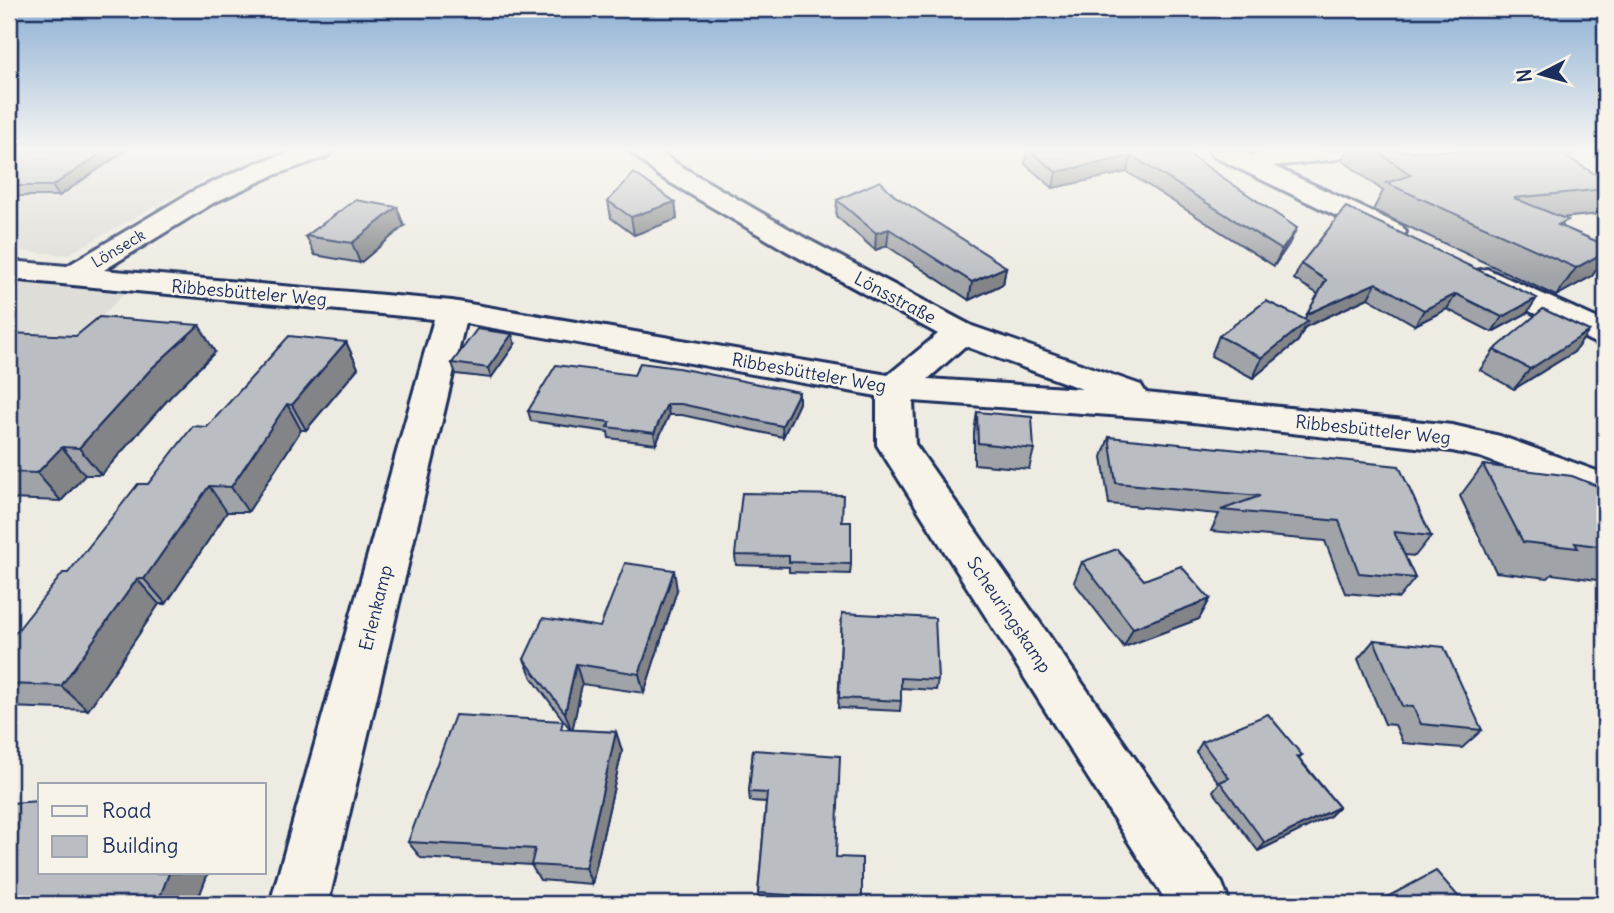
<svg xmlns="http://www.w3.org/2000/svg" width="1614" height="913" viewBox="0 0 1614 913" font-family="Delius,sans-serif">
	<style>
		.built { fill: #deddd8 }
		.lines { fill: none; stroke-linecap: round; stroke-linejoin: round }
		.street-casing { stroke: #1b2f5e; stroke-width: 6 }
		.street { fill: #f7f3e8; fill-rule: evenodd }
		.wall { fill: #a0a3a7; stroke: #1b2f5e; stroke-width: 2 }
		.shaded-wall { fill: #828488; stroke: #1b2f5e; stroke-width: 2 }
		.building { fill: #babdc2; stroke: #1b2f5e; stroke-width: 2 }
		.labels { text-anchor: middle; stroke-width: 5; stroke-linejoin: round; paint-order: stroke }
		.far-street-label { font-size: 16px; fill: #1b2f5e; stroke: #f7f3e8 }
		.street-label { font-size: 18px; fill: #1b2f5e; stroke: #f7f3e8 }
	</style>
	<rect width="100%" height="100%" fill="#eeebe2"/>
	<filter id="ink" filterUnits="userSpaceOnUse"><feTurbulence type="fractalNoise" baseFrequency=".0143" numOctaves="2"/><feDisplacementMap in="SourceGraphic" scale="14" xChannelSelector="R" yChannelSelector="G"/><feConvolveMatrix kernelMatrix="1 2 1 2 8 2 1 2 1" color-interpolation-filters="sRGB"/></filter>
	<g filter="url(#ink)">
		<path class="built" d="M9,151H288L201,181L67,255L9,250Z
			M9,270L135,283L9,410Z"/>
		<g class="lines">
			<defs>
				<path id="street" d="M295,151H332L328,156L274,175L213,203L104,270L452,301L888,375L938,334L785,250L659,176L630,151H659L677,164L805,238L972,326L1141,385L1146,393L1452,425L1500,436L1605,474V504L1480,457L1452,451L1166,419L913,401L915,444L1222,883L1230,904H1168L877,445V396L465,323L328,904H270L434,319L9,279V261L67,266L193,191L256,163ZM965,346L1082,389L928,379Z
					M1209,151H1242L1252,156L1269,151H1349L1346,156L1337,159L1273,166L1402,226L1406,232L1402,238L1392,241L1382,238L1213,156Z
					M1487,269L1605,322V345L1593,342L1476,285L1472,278L1476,271Z"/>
			</defs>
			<use href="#street" class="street-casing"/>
			<use href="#street" class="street"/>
		</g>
		<path class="wall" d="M9,151H125L59,196H9Z
			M1027,151H1184L1289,244L1274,266L1127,172L1053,188L1025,164Z
			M1346,151H1566L1572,154L1569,158L1605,180V205L1599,214L1562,218L1563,227L1605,245V257L1592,276L1556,296L1373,210L1383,191L1342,160Z
			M895,196L1006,267L1003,284L969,300L887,246L875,250L836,216L837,200Z
			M608,201L675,202L677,219L634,235L611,218Z
			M1346,207L1527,313L1492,332L1447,309L1415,325L1368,298L1305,327L1298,341L1253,378L1211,356L1219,336L1305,319L1318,294L1294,279L1301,264Z
			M404,226L360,263L315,255L306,236Z
			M1589,331L1574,352L1514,389L1480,370L1494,350Z
			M9,333L215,352L171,396L101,475H85L61,501L9,499Z
			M346,342L358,368L306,430H301L248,512H227L166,604H159L88,710L9,707V641L148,484L207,427Z
			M515,344L491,378L456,374L452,363Z
			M634,375L799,392V403L783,437L682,415H669L656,444L609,438L608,432L531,421L528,411Z
			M977,412L1034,449L1029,469L974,464V432Z
			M1109,437L1431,536L1415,556L1404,555L1415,578L1399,598L1345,593L1325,541L1211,531L1219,514L1109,504L1102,457Z
			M1483,465L1605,489V581L1552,574L1548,578L1496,572L1460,496Z
			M842,522L851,564L850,574L789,572V567L736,565L735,555Z
			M1082,562L1144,580L1210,599L1199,619L1124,647L1074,582Z
			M677,590L644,693L582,684L572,730L616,732L622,751L592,884L540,880L531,865L421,858L408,842L566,729H570L532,678L524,659L600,627Z
			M842,613L938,680L936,690L901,688V701L900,711L838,708Z
			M1374,640L1482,730L1462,748L1403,743L1395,725L1385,724L1358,659Z
			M1202,742L1302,755L1299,758L1339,807L1330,816L1258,851L1213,791L1219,783L1196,752Z
			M753,750L836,857L862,900L861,904H810L759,901L758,893L766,802L750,801L749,792Z
			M40,873H208L196,904H9Z"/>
		<path class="shaded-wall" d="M105,151H125L59,196L52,186Z
			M1132,156L1127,172L1053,188L1056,172Z
			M675,202L677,219L634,235L631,217Z
			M397,207L404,226L360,263L352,243Z
			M1297,228L1289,244L1274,266L1282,250Z
			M889,229L887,246L875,250L876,233Z
			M1605,252V257L1592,276L1556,296L1576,268Z
			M1006,267L1003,284L969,300L972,282Z
			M1376,283L1368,298L1305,327L1298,341L1253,378L1262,358L1301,326L1307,314Z
			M1456,294L1447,309L1415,325L1424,310Z
			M1537,298L1527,313L1492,332L1502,317Z
			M199,325L215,352L171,396L101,475L79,448L152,368Z
			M1589,331L1574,352L1514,389L1530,369Z
			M512,334L515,344L491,378L488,368Z
			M346,342L358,368L306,430L292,405Z
			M799,392V403L783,437L782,426Z
			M287,404L301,430L248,512L231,487Z
			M667,404L669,415L656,444L654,433Z
			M62,447L85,475L61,501L37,473Z
			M209,486L227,512L166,604L144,579Z
			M674,570L677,590L644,693L639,674Z
			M137,579L159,604L88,710L61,686Z
			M1210,599L1199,619L1124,647L1133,628Z
			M576,664L582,684L572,732L565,713Z
			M616,732L622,751L592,884L585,868Z
			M1339,807L1330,816L1258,851L1265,843Z
			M169,873H208L196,904H166L159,899Z"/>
		<path class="building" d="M9,151H105L52,186H9Z
			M1030,151H1184L1297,228L1282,250L1132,156L1056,172Z
			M1377,151H1566L1572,154L1563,155L1605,180V189L1514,198L1568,220L1558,225L1605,245V252L1576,268L1386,183L1411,175Z
			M634,173L675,202L631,217L608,201Z
			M880,181L895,196L1006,267L972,282L889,229L876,233L837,200Z
			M355,200L397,207L352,243L306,236Z
			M1346,207L1537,298L1502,317L1456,294L1424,310L1376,283L1307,314L1326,280L1301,264Z
			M1266,301L1308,321L1262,358L1219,336Z
			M1543,309L1589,331L1530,369L1494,350Z
			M99,317L199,325L152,368L79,448L62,447L37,473L9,472V333L76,336Z
			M477,329L512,334L488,368L452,363Z
			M289,336L346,342L292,405L287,404L231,487L209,486L144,579H137L61,686L9,684V641L63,573H68L138,484H148L193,426L207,427Z
			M640,363L678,368L799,392L782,426L681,404H667L654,433L607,427L610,422L528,411L556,365L634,375Z
			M977,412L1032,417L1034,449L978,443Z
			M1109,437L1399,466L1431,536L1394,532L1415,578L1359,573L1339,521L1221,510L1260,496L1116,483Z
			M1483,465L1572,476L1605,489V547L1575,543L1578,548L1523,542Z
			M742,493L843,495L842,522H851V564L789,562V556L735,555Z
			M1117,549L1144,580L1181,566L1210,599L1133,628L1082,562Z
			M625,563L674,570L639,674L576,664L565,713L524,659L543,618L600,627Z
			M842,613L935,618L938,680L901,678V701L839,698Z
			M1374,640L1444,647L1482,730L1421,724L1413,707L1402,706Z
			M1268,714L1302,755L1297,757L1339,807L1265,843L1220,782L1229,778L1202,742Z
			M455,715L563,721L561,729L616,732L585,868L531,865L535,849L408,842Z
			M753,750L840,756L836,857L862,858V900L758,893L767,793L749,792Z
			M40,801V873H169L159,899L104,904H9V803Z
			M1436,871L1465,904H1374Z"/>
	</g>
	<linearGradient id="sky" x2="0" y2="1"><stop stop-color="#8db0d4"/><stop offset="0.54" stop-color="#f7f6f2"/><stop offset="1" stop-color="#f7f6f2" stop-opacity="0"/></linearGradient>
	<rect width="1614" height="278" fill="url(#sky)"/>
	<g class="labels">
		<g class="far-street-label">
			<text transform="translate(118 248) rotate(-31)" y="6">Lönseck</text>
		</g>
		<g class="street-label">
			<text transform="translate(249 293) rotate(5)" y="6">Ribbesbütteler Weg</text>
			<text transform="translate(895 298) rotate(28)" y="6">Lönsstraße</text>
			<text transform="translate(809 373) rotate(10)" y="6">Ribbesbütteler Weg</text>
			<text transform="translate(1373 430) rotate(6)" y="6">Ribbesbütteler Weg</text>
			<text transform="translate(376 608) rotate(-76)" y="6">Erlenkamp</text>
			<text transform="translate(1009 615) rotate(56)" y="6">Scheuringskamp</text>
		</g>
	</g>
	<rect width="1614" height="913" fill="none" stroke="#f7f3e8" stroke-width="35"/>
	<rect x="18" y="18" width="1579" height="878" fill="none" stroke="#1b2f5e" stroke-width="2.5" filter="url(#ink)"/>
	<rect x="38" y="783" width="228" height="91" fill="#f7f3e8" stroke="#9fa5b1" stroke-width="2"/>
	<rect x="52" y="806" width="35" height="10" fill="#f7f3e8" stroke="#9fa5b1" stroke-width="2"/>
	<text x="102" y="818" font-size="21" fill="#1b2f5e">Road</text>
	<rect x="52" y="836" width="35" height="21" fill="#babdc2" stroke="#9fa5b1" stroke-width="2"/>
	<text x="102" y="853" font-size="21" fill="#1b2f5e">Building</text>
	<g transform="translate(1541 74) rotate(264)" stroke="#f7f3e8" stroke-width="5" paint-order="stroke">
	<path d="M0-5L12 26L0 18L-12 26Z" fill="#1b2f5e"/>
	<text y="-10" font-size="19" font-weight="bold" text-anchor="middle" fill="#1b2f5e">N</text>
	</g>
</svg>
